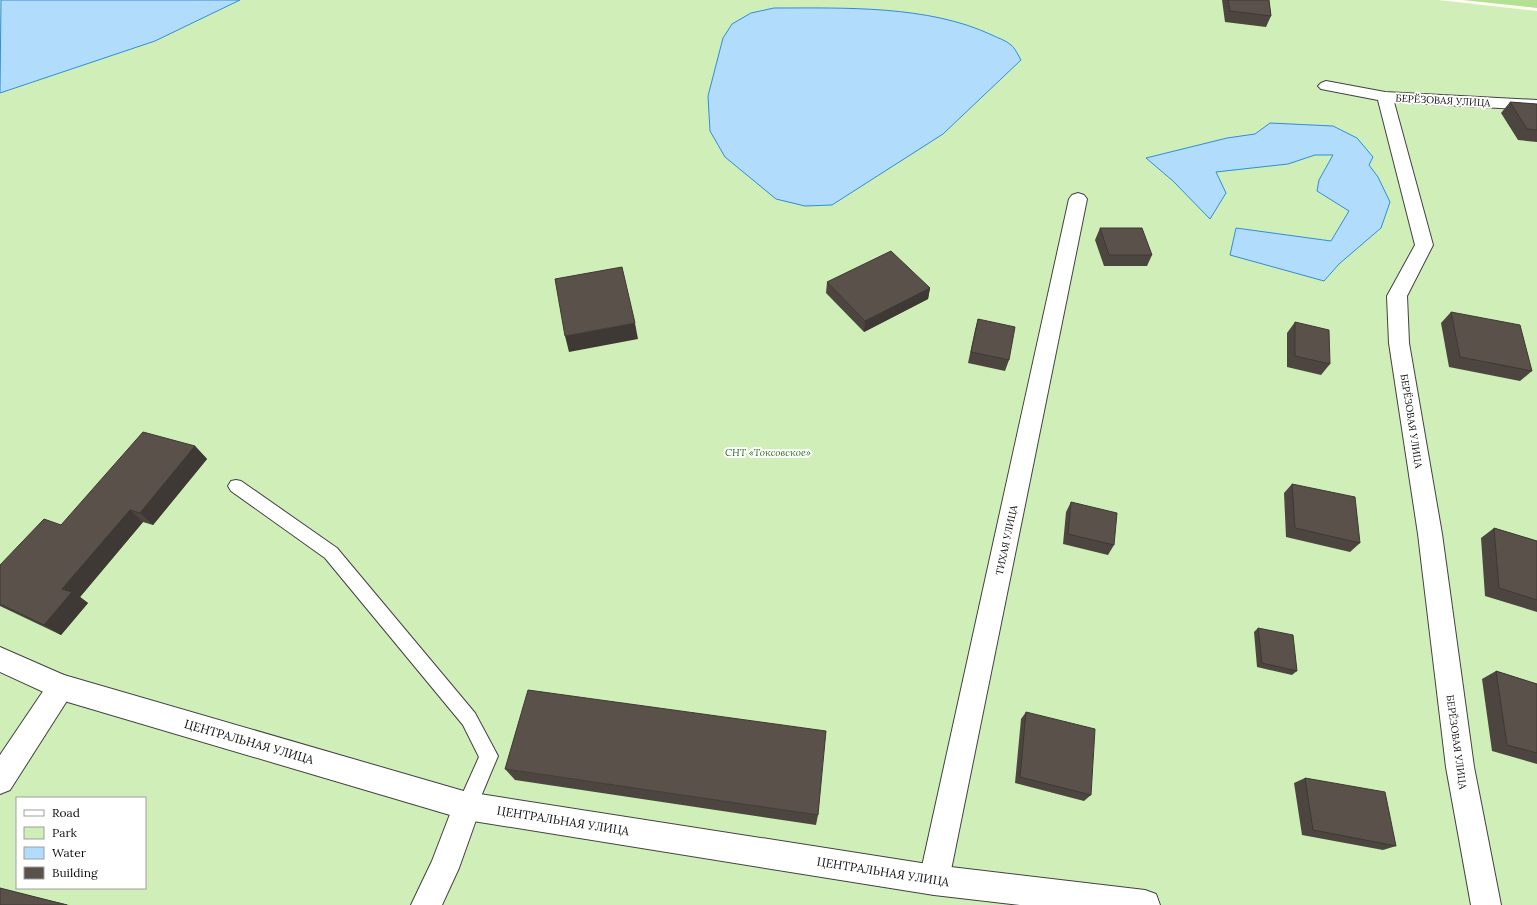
<svg xmlns="http://www.w3.org/2000/svg" width="1537" height="905" viewBox="0 0 1537 905" font-family="Lora,serif">
	<style>
		.green { fill: #d0eeb7; fill-rule: evenodd }
		.forest { fill: #b2e194 }
		.water { fill: #b1dcfc; stroke: #308ddb }
		.lines { fill: none; stroke-linecap: round; stroke-linejoin: round }
		.service-casing { stroke: #424242; stroke-width: 2 }
		.minor-casing { stroke: #424242; stroke-width: 2 }
		.tertiary-casing { stroke: #424242; stroke-width: 2 }
		.service { fill: #fff; fill-rule: evenodd }
		.minor { fill: #fff; fill-rule: evenodd }
		.tertiary { fill: #fff; fill-rule: evenodd }
		.wall { fill: #4d4640 }
		.shaded-wall { fill: #3e3934 }
		.building { fill: #59514a; stroke: #3e3934 }
		.labels { text-anchor: middle; stroke-width: 4; stroke-linejoin: round; paint-order: stroke }
		.street-label { font-size: 10px; fill: #0f0f0f; stroke: #fff }
		.park-label { font-size: 10px; font-style: italic; fill: #256f18; stroke: #fff }
		.near-street-label { font-size: 12px; fill: #0f0f0f; stroke: #fff }
	</style>
	<rect width="100%" height="100%" fill="#fffdf2"/>
	<path class="green" d="M0,0H1438L1537,11V905H0ZM17,798H145V888H17Z"/>
	<path class="forest" d="M1463,0H1537V8Z"/>
	<path class="water" d="M1,0H240L155,41L0,93Z
		M774,8C844,8 928,5 992,35C997,38 1006,40 1011,45C1015,48 1018,55 1021,60L943,134L832,205L805,206L776,199L725,157L710,131L708,96L723,38L732,24L751,13Z
		M1270,123L1333,126L1357,138L1373,157L1369,165L1378,177L1390,202L1381,228L1339,264L1324,281L1230,255L1236,228L1331,241L1349,211L1317,191L1319,180L1333,155H1315L1288,164L1216,172L1226,193L1210,219L1173,181L1146,158L1227,138L1255,134Z"/>
	<g class="lines">
		<defs>
			<path id="service" d="M236,480L241,481L337,548L475,713L498,756L474,813L467,816L460,813L457,806L479,757L463,725L325,558L231,491L228,486L231,481Z"/>
			<path id="minor" d="M1326,81L1385,92L1537,100V110L1394,102L1433,245L1407,296L1409,343L1442,534L1474,767L1501,905H1471L1446,767L1418,534L1389,343L1387,296L1415,245L1378,100L1321,89L1318,86L1321,83Z
				M1078,193L1084,195L1087,199L949,880L944,890L934,895L924,890L919,880L1069,199L1072,195Z
				M61,674L70,678L74,687L70,696L10,790L0,794V755L52,678Z
				M467,792L477,796L481,806L459,868L442,905H411L432,861L457,796Z"/>
			<path id="tertiary" d="M0,647L64,675L467,792L934,865L1145,890L1156,894L1160,905H1020L934,895L467,820L61,700L0,672Z"/>
		</defs>
		<use href="#service" class="service-casing"/>
		<use href="#minor" class="minor-casing"/>
		<use href="#tertiary" class="tertiary-casing"/>
		<use href="#service" class="service"/>
		<use href="#minor" class="minor"/>
		<use href="#tertiary" class="tertiary"/>
	</g>
	<path class="wall" d="M1222,0H1269L1271,16L1266,27L1225,22Z
		M1510,102L1537,104V142L1518,140L1501,113Z
		M1100,228L1152,255L1147,266H1104L1095,240Z
		M827,282L930,288L928,299L864,332L826,293Z
		M1451,312L1532,371L1520,381L1449,367L1441,323Z
		M978,319L1009,360L1005,371L968,363L975,330Z
		M1295,322L1330,364L1321,375L1287,367V333Z
		M195,446L207,459L153,525L143,522L80,597L88,603L61,635L0,606V565Z
		M1292,484L1360,543L1350,552L1286,537L1284,493Z
		M1071,502L1114,545L1108,555L1063,544L1066,512Z
		M1494,528L1537,541V612L1485,596L1481,538Z
		M1258,628L1297,671L1292,675L1257,667L1254,632Z
		M1496,671L1537,684V764L1492,751L1482,679Z
		M1026,712L1091,795L1084,801L1015,783L1021,719Z
		M505,769L818,815L816,825L515,780Z
		M1305,778L1396,846L1383,850L1302,835L1294,783Z
		M0,888L23,894L69,905H0Z"/>
	<path class="shaded-wall" d="M930,288L928,299L864,332L865,321Z
		M635,323L638,339L569,352L565,336Z
		M195,446L207,459L153,525L140,513Z
		M130,510L143,522L80,597L88,603L61,635L44,625L62,589Z"/>
	<path class="building" d="M1228,0H1269L1271,16L1230,11Z
		M1510,102L1537,104V130L1527,129Z
		M1100,228H1142L1152,255H1109Z
		M891,251L930,288L865,321L827,282Z
		M622,267L635,323L565,336L555,279Z
		M1451,312L1520,325L1532,371L1460,357Z
		M978,319L1015,327L1009,360L971,352Z
		M1295,322L1329,330L1330,364L1295,356Z
		M143,432L195,446L140,513L130,510L62,589L72,592L44,625L0,604V565L44,519L61,525Z
		M1292,484L1355,497L1360,543L1295,528Z
		M1071,502L1117,513L1114,545L1068,534Z
		M1494,528L1537,541V600L1499,588Z
		M1258,628L1293,635L1297,671L1262,663Z
		M1496,671L1537,684V753L1507,745Z
		M528,690L826,731L818,815L505,769Z
		M1026,712L1095,729L1091,795L1020,777Z
		M1305,778L1385,792L1396,846L1313,830Z
		M0,888L67,905H0Z"/>
	<g class="labels">
		<g class="street-label">
			<text transform="translate(1443 100) rotate(3)" y="4">БЕРЁЗОВАЯ УЛИЦА</text>
			<text transform="translate(1412 421) rotate(81)" y="4">БЕРЁЗОВАЯ УЛИЦА</text>
			<text transform="translate(1006 540) rotate(-78)" y="4">ТИХАЯ УЛИЦА</text>
			<text transform="translate(1457 742) rotate(82)" y="4">БЕРЁЗОВАЯ УЛИЦА</text>
		</g>
		<g class="park-label">
			<text x="768" y="456">СНТ «Токсовское»</text>
		</g>
		<g class="near-street-label">
			<text transform="translate(249 742) rotate(16)" y="4">ЦЕНТРАЛЬНАЯ УЛИЦА</text>
			<text transform="translate(563 821) rotate(9)" y="4">ЦЕНТРАЛЬНАЯ УЛИЦА</text>
			<text transform="translate(883 872) rotate(9)" y="4">ЦЕНТРАЛЬНАЯ УЛИЦА</text>
		</g>
	</g>
	<rect x="16" y="797" width="130" height="92" fill="#ffffff" stroke="#9f9f9f"/>
	<rect x="24" y="810" width="20" height="6" fill="#ffffff" stroke="#9f9f9f"/>
	<text x="52" y="817" font-size="12" fill="#0f0f0f">Road</text>
	<rect x="24" y="827" width="20" height="12" fill="#d0eeb7" stroke="#9f9f9f"/>
	<text x="52" y="837" font-size="12" fill="#0f0f0f">Park</text>
	<rect x="24" y="847" width="20" height="12" fill="#b1dcfc" stroke="#9f9f9f"/>
	<text x="52" y="857" font-size="12" fill="#0f0f0f">Water</text>
	<rect x="24" y="867" width="20" height="12" fill="#59514a" stroke="#9f9f9f"/>
	<text x="52" y="877" font-size="12" fill="#0f0f0f">Building</text>
</svg>
